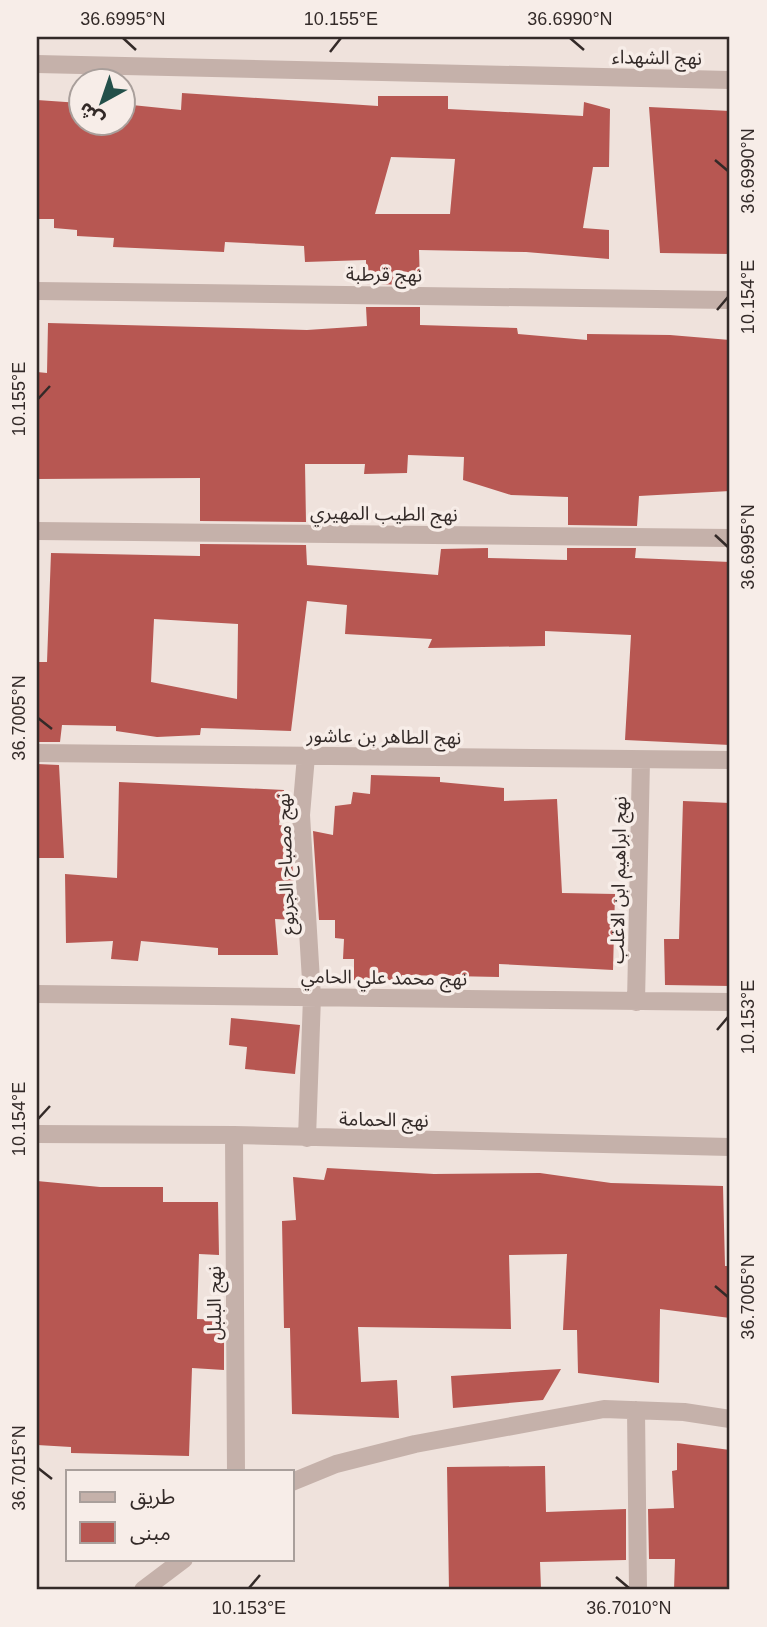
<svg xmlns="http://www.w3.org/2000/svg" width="767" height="1627" viewBox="0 0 767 1627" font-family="Helvetica,'Noto Sans Arabic',sans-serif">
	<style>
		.building { fill: #b75752; fill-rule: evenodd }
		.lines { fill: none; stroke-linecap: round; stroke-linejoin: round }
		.minor { stroke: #c5b1aa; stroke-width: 18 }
		.ticks { fill: none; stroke: #332a28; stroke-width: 2.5 }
		.labels { text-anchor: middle; stroke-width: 7; stroke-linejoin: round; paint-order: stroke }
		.street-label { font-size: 19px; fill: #332a28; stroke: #f7ede8 }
		.neatline { fill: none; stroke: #332a28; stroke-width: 2.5 }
		.ticks-label { font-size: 18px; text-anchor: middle; fill: #332a28 }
	</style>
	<rect width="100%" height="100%" fill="#efe2dc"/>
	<path class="building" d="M182,93L378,106V96H448V109L583,116L584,102L610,109L609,167H593L583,228L609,230V259L526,252L419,250L420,285L366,284V260L305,262L304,246L225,242L224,252L113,247L114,238L77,236V230L54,228V219H37V100L80,103V122H122V104L181,110ZM391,157L455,159L450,214H375Z
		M649,107L730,111V254L660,253Z
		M366,307H420V325L517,328L518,334L587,340V334L670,335L730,340V491L639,496L637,526L568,525V497L511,495L463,480L464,457L408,455L407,473L364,474L365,464H305L306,522L200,521V478L37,479V372L47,373L48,323L307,330L367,326Z
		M200,544L306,545L307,565L438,575L441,549L488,548V558L567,560V548H636L635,558L730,562V745L625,740L631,635L545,631V646L428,648L432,639L345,634L347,605L307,601L291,731L201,728L200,735L157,737L116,731V726L62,725L60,742H37V662H47L51,553L200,556ZM154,619L238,624L237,699L151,682Z
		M37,764L59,765L64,858H37Z
		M371,775L440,777V782L504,788V801L557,799L562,893L615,894L613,970L499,964V977L402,975V980H354V959H343L344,939L335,938V920H319L313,831L333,835L335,806L351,804L353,792L370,794Z
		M119,782L284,790L279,825L290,827L296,920L275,919L278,955H218V948L141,941L138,961L111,959L113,941L66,943L65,874L117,878Z
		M683,801L730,803V986L665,985L664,939H679Z
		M231,1018L300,1025L295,1074L245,1069L247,1047L229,1045Z
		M327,1168L434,1174L540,1173L611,1183L723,1186L725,1266H730V1318L660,1309L659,1383L578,1373L577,1330H563L567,1254L509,1255L511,1329L358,1327L361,1382L397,1380L399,1418L292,1414L290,1328H284L282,1221L296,1220L293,1177L324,1180Z
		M37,1181L100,1187H163V1202H218L219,1255L199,1254L197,1319L224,1320V1370L192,1368L189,1456L71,1453V1447L37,1445Z
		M561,1369L543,1400L453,1408L451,1376Z
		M677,1443L730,1450V1590H674L675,1559H649L648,1509L674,1508L672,1471L677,1470Z
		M545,1466L546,1512L626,1509V1560L540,1562L541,1589L449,1590L447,1467Z"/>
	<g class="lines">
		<path class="minor" d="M37,64L730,80
			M37,291L730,300
			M37,531L730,538
			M37,753L730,760
			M306,756L301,815L312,997L307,1138
			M37,994L730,1002
			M636,1002L641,760
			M37,1134L234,1135L730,1147
			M234,1135L236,1471
			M636,1410L638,1590
			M292,1482L336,1464L415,1444L604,1409L684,1412L730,1419
			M143,1590L184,1559"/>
	</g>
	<path class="ticks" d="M123,38L136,50M570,38L584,50M330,52L341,38M715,160L728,171M717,310L728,297M38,399L50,386M715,535L728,547M38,718L52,729M717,1030L728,1017M38,1119L50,1106M715,1286L728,1297M38,1468L52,1479M616,1577L629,1588M249,1588L260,1575"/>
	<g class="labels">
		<g class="street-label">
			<text transform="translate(657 57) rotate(1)" y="7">نهج الشهداء</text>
			<text transform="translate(384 274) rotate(1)" y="7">نهج قرطبة</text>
			<text transform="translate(384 513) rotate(1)" y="7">نهج الطيب المهيري</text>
			<text transform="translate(384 736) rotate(1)" y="7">نهج الطاهر بن عاشور</text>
			<text transform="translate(285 864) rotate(-92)" y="7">نهج مصباح الجربوع</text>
			<text transform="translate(618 880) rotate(-89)" y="7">نهج ابراهيم ابن الاغلب</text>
			<text transform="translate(384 977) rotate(1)" y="7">نهج محمد علي الحامي</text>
			<text transform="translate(384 1119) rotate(1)" y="7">نهج الحمامة</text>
			<text transform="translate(214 1303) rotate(-90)" y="7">نهج البلبل</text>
		</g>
	</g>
	<rect width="767" height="1627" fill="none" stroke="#f7ede8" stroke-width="77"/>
	<rect x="66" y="1470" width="228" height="91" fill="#f7ede8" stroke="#a99f9b" stroke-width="2"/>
	<rect x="80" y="1492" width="35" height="10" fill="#c5b1aa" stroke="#a99f9b" stroke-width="2"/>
	<text x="130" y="1504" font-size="21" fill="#332a28">طريق</text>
	<rect x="80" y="1522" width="35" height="21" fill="#b75752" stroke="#a99f9b" stroke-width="2"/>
	<text x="130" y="1540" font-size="21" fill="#332a28">مبنى</text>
	<g transform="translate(102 102) rotate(220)"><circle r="33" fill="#f7ede8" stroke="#a99f9b" stroke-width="2"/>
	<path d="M0-5L12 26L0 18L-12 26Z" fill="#23504a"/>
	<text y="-10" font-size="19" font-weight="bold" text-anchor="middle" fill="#332a28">ش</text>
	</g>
	<rect x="38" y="38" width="690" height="1550" class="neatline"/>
	<g class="ticks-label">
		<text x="123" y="25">36.6995°N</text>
		<text x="341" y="25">10.155°E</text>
		<text x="570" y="25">36.6990°N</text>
		<text transform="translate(748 171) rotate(-90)" y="6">36.6990°N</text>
		<text transform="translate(748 297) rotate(-90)" y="6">10.154°E</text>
		<text transform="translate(19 399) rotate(-90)" y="6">10.155°E</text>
		<text transform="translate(748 547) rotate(-90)" y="6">36.6995°N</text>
		<text transform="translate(19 718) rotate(-90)" y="6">36.7005°N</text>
		<text transform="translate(748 1017) rotate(-90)" y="6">10.153°E</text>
		<text transform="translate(19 1119) rotate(-90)" y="6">10.154°E</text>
		<text transform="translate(748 1297) rotate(-90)" y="6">36.7005°N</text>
		<text transform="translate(19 1468) rotate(-90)" y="6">36.7015°N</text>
		<text x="249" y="1614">10.153°E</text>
		<text x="629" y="1614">36.7010°N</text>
	</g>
</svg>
